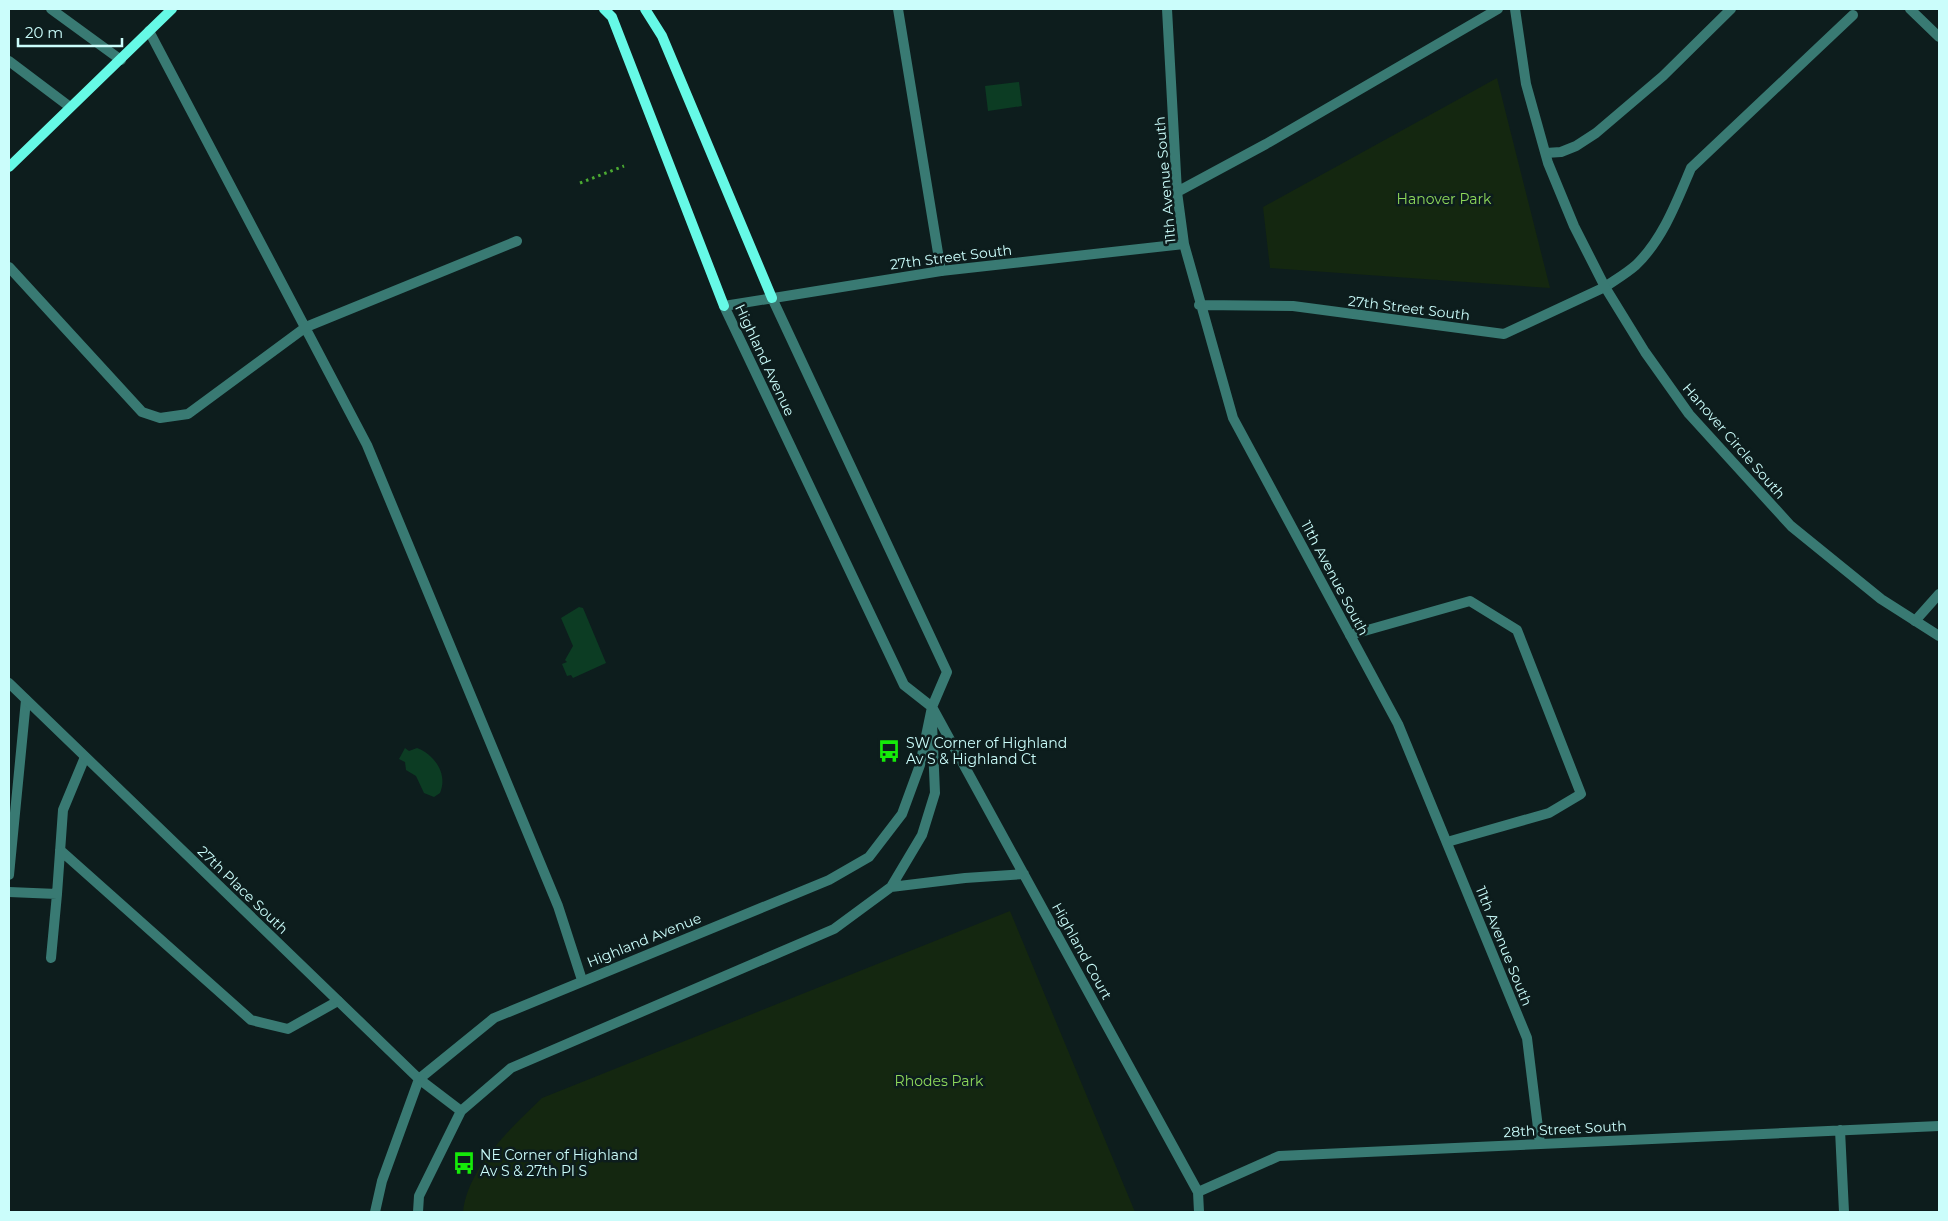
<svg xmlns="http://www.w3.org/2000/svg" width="1948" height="1221" viewBox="0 0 1948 1221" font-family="Montserrat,sans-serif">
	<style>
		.green { fill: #142710 }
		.water { fill: #0c3c23 }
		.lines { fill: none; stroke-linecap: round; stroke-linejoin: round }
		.path { stroke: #4baa32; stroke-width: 3; stroke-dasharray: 2.5 4; stroke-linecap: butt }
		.lane { stroke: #397a73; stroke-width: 10 }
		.street { stroke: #397a73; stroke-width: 10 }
		.secondary { stroke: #66f9e6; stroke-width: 10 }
		.labels { text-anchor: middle; stroke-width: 5; stroke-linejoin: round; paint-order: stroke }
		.street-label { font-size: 14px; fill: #cbfdfb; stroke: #0d1d1d }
		.park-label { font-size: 14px; fill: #8ed95b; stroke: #0d1d1d }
		.poi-label { font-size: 14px; fill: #cbfdfb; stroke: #0d1d1d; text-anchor: start }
	</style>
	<rect width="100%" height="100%" fill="#0d1d1d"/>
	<path class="green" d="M1497,78L1550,288L1270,268L1263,207Z
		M1010,911L1135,1212H463C468,1167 511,1128 542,1098Z"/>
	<path class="water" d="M1019,82L1022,106L988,111L985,86Z
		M579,607L583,608L606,663L573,678L571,675L567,676L562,664L567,662L565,660L573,646L561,618Z
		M405,748L409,751L417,748C435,755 448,774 440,793L434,797L424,793L416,776L406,770L405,762L399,759Z"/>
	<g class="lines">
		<path class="path" d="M580,183L624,166"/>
		<path class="lane" d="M51,9L121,60
			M898,9L941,271
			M1910,9L1939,37
			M149,31L367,445L558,906L582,980
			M9,61L70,107
			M1546,153L1561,152L1576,146L1596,133L1663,76L1731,9
			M9,267L142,412L160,418L188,414L306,327L517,241
			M1605,287C1615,280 1627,273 1636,265C1663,239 1677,201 1691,168L1853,15
			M1915,621L1939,594
			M1350,635L1470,601L1517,630L1581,794L1549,813L1447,842
			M60,850L251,1020L288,1029L338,1001
			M9,875L26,700
			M9,892L57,894L63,810L85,757
			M51,958L57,894"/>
		<path class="street" d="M1167,9L1177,192L1184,244L1233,418L1398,724L1527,1038L1540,1144
			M1515,9L1526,84L1548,163L1574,226L1605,287L1645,352L1689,414L1791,526L1881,599L1939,636
			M1177,192L1266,144L1498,9
			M1184,244L941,271L724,306L904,685L932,707L1198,1192L1199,1212
			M1199,305L1293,306L1504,334L1605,287
			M9,683L419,1079L461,1111
			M891,887L965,878L1024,874
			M1840,1130L1844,1212
			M1198,1192L1279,1156L1939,1126
			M375,1212L382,1181L419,1079L494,1018L829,880L869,857L902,814L920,765L932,707L947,672L772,298
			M418,1212L419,1196L461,1111L511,1068L834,929L891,887L922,835L935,793L932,723"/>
		<path class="secondary" d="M604,9L612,17L724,306
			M645,9L662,36L772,298
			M9,167L172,9"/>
	</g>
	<defs>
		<symbol id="bus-bare" viewBox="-9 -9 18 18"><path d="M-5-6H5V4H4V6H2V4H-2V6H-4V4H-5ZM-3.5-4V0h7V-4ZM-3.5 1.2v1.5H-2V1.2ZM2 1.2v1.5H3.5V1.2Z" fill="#15ea09" stroke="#0d1d1d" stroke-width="2.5" paint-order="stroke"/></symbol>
	</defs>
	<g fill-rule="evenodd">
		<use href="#bus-bare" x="873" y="735" width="32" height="32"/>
		<use href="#bus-bare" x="448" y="1147" width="32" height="32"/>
	</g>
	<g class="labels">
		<g class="street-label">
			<text transform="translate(1165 180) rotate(-95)" y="5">11th Avenue South</text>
			<text transform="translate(951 257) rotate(-7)" y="5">27th Street South</text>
			<text transform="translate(1409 308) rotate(7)" y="5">27th Street South</text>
			<text transform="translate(765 360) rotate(65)" y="5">Highland Avenue</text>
			<text transform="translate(1734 441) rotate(49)" y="5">Hanover Circle South</text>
			<text transform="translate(1335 578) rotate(62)" y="5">11th Avenue South</text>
			<text transform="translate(243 890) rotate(44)" y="5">27th Place South</text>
			<text transform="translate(644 940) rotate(-22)" y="5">Highland Avenue</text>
			<text transform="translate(1504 946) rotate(68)" y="5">11th Avenue South</text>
			<text transform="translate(1082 951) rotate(61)" y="5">Highland Court</text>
			<text transform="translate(1565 1129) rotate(-3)" y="5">28th Street South</text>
		</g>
		<g class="park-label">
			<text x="1444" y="204">Hanover Park</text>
			<text x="939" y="1086">Rhodes Park</text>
		</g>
		<g class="poi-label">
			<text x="906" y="748">SW Corner of Highland<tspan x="906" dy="16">Av S &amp; Highland Ct</tspan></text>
			<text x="480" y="1160">NE Corner of Highland<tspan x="480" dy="16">Av S &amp; 27th Pl S</tspan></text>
		</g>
	</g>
	<rect width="1948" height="1221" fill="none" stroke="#cbfdfb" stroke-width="20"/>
	<path d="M18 38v8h104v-8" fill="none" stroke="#cbfdfb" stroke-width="2.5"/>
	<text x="25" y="38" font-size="15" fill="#cbfdfb" stroke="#0d1d1d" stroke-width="4" paint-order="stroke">20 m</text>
</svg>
